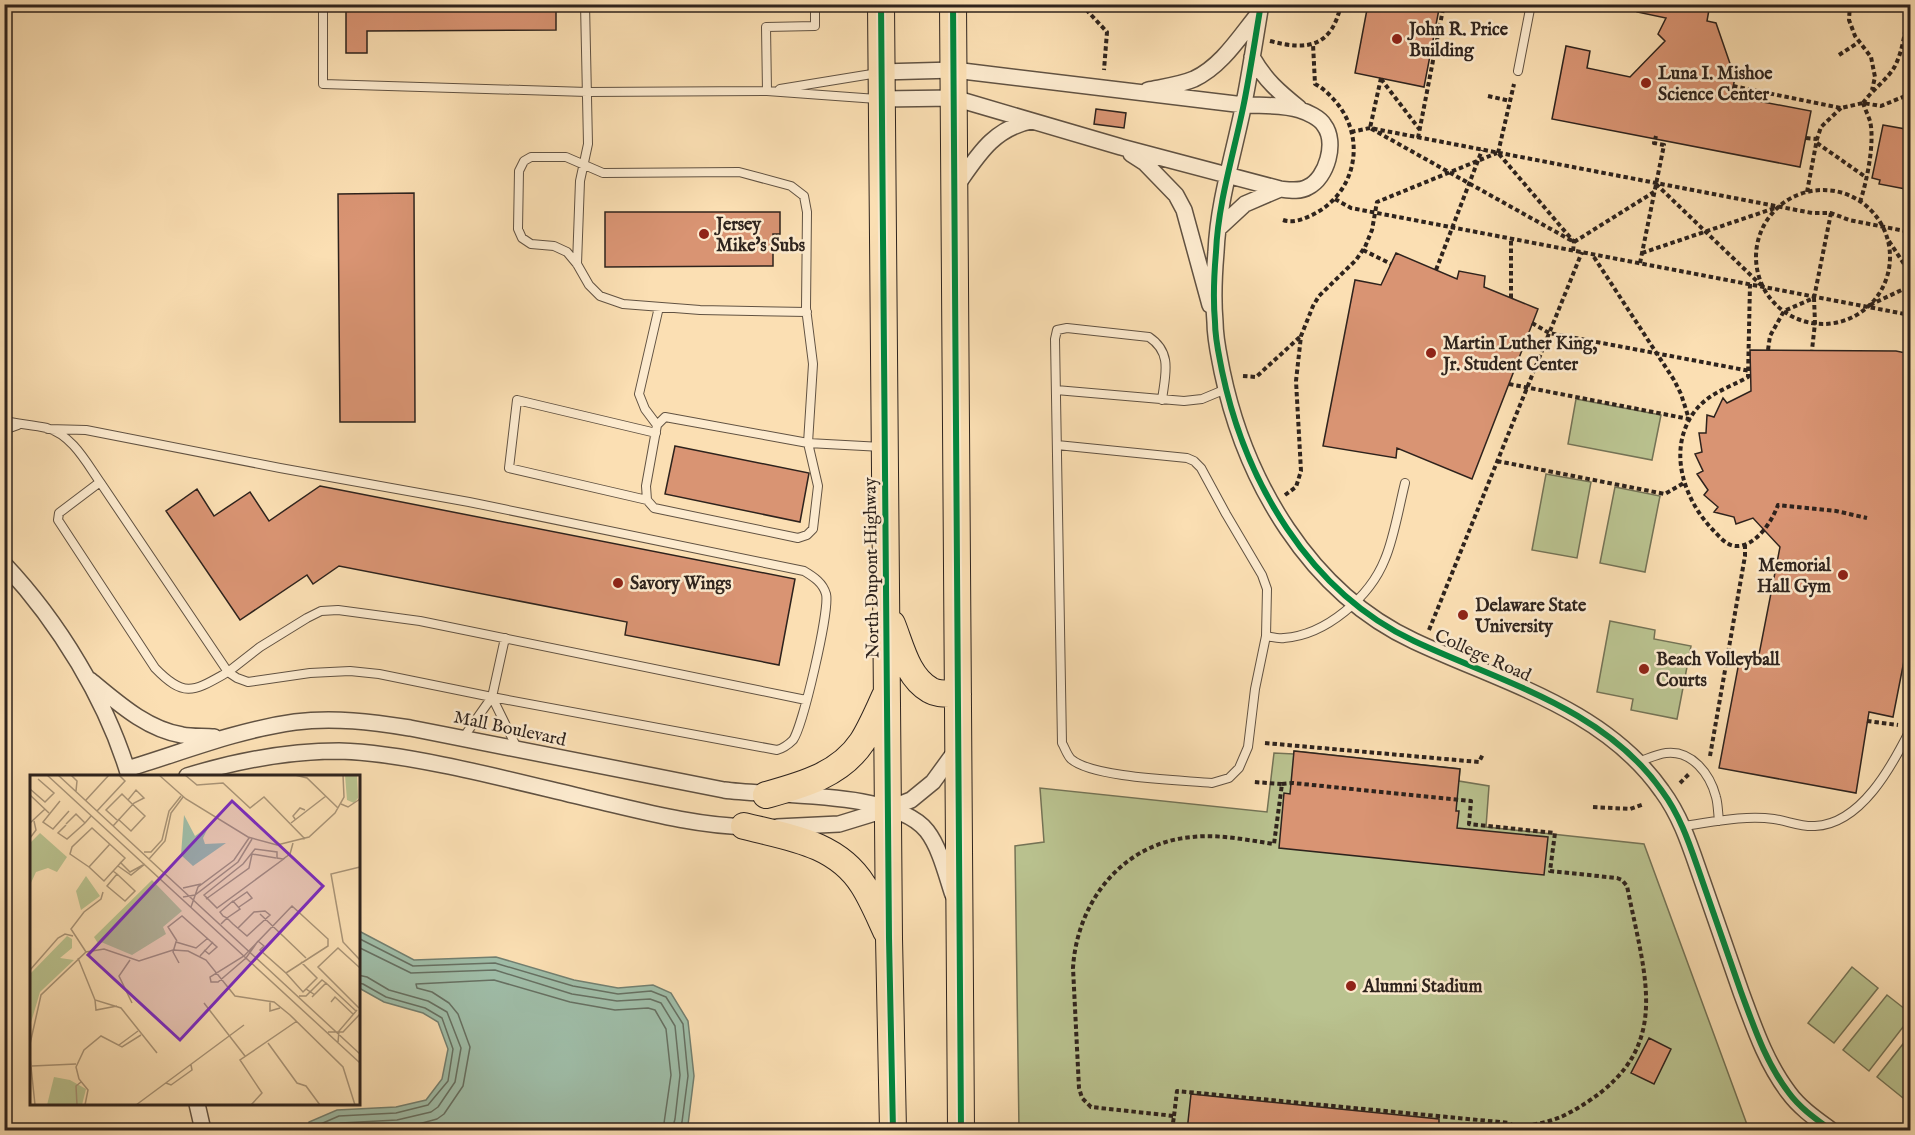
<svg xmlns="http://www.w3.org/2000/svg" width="1915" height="1135" viewBox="0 0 1915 1135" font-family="'IM FELL English',serif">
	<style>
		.green { fill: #bac390; stroke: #747356; stroke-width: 1.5 }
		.water { fill: #9fbda8; stroke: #727f70; stroke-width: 1.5 }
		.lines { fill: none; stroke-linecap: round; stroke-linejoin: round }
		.shore { stroke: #667062; stroke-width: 1.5 }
		.building { fill: #d99473; stroke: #2e231d; stroke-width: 1.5 }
		.service-casing { stroke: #615242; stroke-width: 10 }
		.minor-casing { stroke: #615242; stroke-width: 18 }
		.trunk-casing { stroke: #2e231d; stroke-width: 28 }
		.path { stroke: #2e231d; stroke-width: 4; stroke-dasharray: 4.5 3; stroke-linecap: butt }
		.service { stroke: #fceace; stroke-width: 8 }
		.minor { stroke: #fceace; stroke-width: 15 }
		.trunk { stroke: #fbdfb3; stroke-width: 26 }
		.cycleway-casing { stroke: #fceace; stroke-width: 10 }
		.cycleway { stroke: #00873e; stroke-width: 6 }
		.poi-dot { fill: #8f2418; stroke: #fceace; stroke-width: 2 }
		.labels { text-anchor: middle; stroke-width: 5; stroke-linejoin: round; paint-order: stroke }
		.poi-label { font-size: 18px; font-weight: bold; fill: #2e231d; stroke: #fceace; text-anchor: start }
		.street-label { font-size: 18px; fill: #2e231d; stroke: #fceace }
		.inset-road { fill: none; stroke: #a99477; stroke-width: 1.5 }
		.view { fill: #7b2cbf; fill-opacity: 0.15; stroke: #7b2cbf; stroke-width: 3 }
		.inset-edge { fill: none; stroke: #2e231d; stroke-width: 3 }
	</style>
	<rect width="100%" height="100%" fill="#fbdfb3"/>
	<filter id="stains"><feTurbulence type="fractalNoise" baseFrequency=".00333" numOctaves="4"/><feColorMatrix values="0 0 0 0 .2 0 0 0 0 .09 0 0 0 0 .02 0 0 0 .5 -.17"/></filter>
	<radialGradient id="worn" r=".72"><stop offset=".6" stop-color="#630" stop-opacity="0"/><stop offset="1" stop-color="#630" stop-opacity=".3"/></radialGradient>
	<path class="green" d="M1576,399L1661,415L1652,460L1568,444Z
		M1546,474L1591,482L1577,558L1532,550Z
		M1615,487L1660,496L1645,572L1600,563Z
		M1610,621L1655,630L1654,639L1691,646L1677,719L1631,710L1633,699L1597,692Z
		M1294,751L1460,769L1459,781L1489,786L1486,827L1644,844L1749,1130H1755H1019L1015,846L1044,842L1040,788L1267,812L1274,753L1294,754Z
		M1852,967L1878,988L1834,1043L1808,1023Z
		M1887,995L1910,1013V1018L1869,1071L1843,1050Z
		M1910,1035V1088L1903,1098L1877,1077Z"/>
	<path class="water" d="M359,931L414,960L496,957L574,980L618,988L653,985L671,993L688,1021L694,1076L688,1125L684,1130H308L309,1122L337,1110L396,1107L426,1100L442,1079L448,1049L438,1022L423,1013L384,1002L359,988Z"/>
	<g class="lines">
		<path class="shore" d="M358,938L413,966L495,963L573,986L618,994L651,991L666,997L683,1024L688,1076L682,1122L680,1130
			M358,947L411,973L495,970L572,994L617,1001L650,999L661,1003L675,1026L680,1075L675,1119L672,1130
			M314,1130L316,1126L339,1116L396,1113L428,1105L448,1081L453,1049L442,1018L425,1008L386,997L363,984L358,983
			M324,1130L341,1123L397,1120L431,1112L438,1107L455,1082L461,1048L447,1012L428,1001L389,990L367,977L358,975
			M374,1130L400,1129L437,1119L444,1114L463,1086L470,1047L458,1014L449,1003L432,992L417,988L416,984L494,980L570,1002L615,1010L648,1008L655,1010L666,1029L671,1075L663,1130"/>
	</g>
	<path class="building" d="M346,4H556V30L367,31V53H346Z
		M1368,4H1440L1424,87L1355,73Z
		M1637,4H1710L1707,21L1716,23L1735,78L1731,96L1811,111L1800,167L1552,119L1566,46L1590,51L1587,68L1630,77L1665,41L1658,34L1666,18L1637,12Z
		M1096,109L1126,113L1124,128L1094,124Z
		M1883,125L1911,130V190L1879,184L1880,180L1872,178Z
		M414,193L415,422H340L338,194Z
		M605,212H780V234H773V266L605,267Z
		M1396,253L1457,279L1459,271L1485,276L1484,287L1538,309L1472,479L1397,448L1396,458L1323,446L1355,280L1381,285Z
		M1750,350L1896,351L1911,354V625L1893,717L1869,712L1856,793L1719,768L1739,662L1757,665L1780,547L1753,518L1736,524L1734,517L1714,512L1718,507L1704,495L1708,490L1697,474L1703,471L1695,454L1702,452L1699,433H1706L1707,415L1714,417L1723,398L1727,403L1751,391Z
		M675,446L809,473L800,522L665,494Z
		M320,486L795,579L779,665L625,635L627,622L339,566L313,584L307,575L240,620L166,511L197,489L214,516L250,492L269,521Z
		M1294,751L1460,769L1456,811H1459L1457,828L1548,837L1544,875L1279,848L1284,793L1290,794Z
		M1649,1038L1671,1049L1654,1084L1631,1073Z
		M1191,1094L1439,1119V1131H1187Z"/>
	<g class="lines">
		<defs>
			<path id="service" d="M323,4V84L587,92L767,91L877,99
				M1518,71L1531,4
				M780,89L878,73
				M767,91L766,27L815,26V4
				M577,264L580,181L588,144L585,4
				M807,312L700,310L623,304L600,296L589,285L577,264L567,252L554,246L531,244L522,238L518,229L519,171L524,161L531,157H566L603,173L739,172L791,186L804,196L807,212L806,308L813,364L808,443L818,486L813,529L807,535L798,538L654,508L647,500L646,486L657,425L665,417L808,443L882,447
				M1056,390L1184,401L1202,399L1226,389
				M1162,400C1165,375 1173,353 1149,337L1067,328L1057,330L1055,339L1062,743C1065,748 1067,755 1071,759C1093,778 1180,780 1212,783L1229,778L1239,768L1248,747L1255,689L1266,636
				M4,421C18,424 33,425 47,428C72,435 86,462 100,482L63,510L59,513L58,520L155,668C185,699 194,691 228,672L237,678L248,682L310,673L350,671L379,674L492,697L777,750C784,748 788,745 793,740C803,726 830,610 826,594C823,583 814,577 804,571L469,502L280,468L86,430L48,429
				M657,425L645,409L639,394L659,307
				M4,430L18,425
				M1057,445L1187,458L1194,461L1201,468L1226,514L1262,575L1267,589L1266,636C1272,637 1279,639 1284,638C1326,635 1370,597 1385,559C1394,538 1399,507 1405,483
				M100,482L228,672L260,647L307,618L321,611L338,610L420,621L806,700
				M647,500L509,468L517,400L656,433
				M492,697L505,638
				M463,738L492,697L517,748
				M1638,762C1647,759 1657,754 1666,753C1692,750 1710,774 1716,797C1718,804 1718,813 1719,821
				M1683,826C1713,822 1744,815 1774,819C1788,821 1801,827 1815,826C1861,824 1892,766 1910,730"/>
			<path id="minor" d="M1261,4C1255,39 1250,74 1243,108C1233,156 1218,204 1216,252C1214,275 1213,300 1215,322C1215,339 1219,355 1222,371C1245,481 1309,592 1414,641C1501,682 1604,708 1662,791C1682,818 1691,849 1702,880C1715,917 1728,955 1741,992C1754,1027 1766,1063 1789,1093C1800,1108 1816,1119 1831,1130
				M1252,57C1265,80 1279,92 1299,108
				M881,72L954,70L1244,105C1262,106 1283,104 1300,110C1307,112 1320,118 1324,125C1337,142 1327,178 1308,187C1300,192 1289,190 1280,189L1121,147L954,98L881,99
				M1148,90C1163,87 1180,85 1194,79C1222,66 1240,36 1259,13
				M1131,154L1145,163L1176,195L1184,210L1210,305
				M955,188C977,157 992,129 1031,121
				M1218,229L1245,204L1280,189
				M4,564C58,621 107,701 129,776
				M90,680C117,702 146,729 182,735C192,737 204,736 214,737
				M127,769C183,752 237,730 295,722C334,717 372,722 410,728L724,790C774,797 895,790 927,831C940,848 946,874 953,895
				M187,776C236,761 288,751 339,751C374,752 409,758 443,765C493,775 543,788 594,800C645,812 697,826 750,827
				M777,827L839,824L888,809L911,800L933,782L957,749
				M197,1104L203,1130"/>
			<path id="trunk" d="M881,4L889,938L893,1130
				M953,4L961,1130
				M892,624C901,646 907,677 930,690C938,695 949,693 958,694
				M766,795C802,785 840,775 862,742C871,728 878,711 885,696
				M744,826C788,837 837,843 863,885C872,899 879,916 886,931"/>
		</defs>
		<use href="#service" class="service-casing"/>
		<use href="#minor" class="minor-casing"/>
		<use href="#trunk" class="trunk-casing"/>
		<path class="path" d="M1081,4L1107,32L1104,70
			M1850,4L1849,20L1855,36L1871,57L1875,77L1872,90
			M1270,41C1308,51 1332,47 1341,4
			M1902,46L1910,51
			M1839,55L1859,42
			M1381,78L1370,128L1574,242L1654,192
			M1381,79L1420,130
			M1733,86L1841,108L1863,103L1881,106L1910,94
			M1488,96L1510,101
			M1863,103C1872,90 1888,79 1895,66C1904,48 1906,25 1909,4
			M1351,132L1370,128L1812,213H1831L1849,220L1910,232
			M1418,138L1444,4
			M1806,138L1817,139
			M1817,143L1867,178
			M1498,153L1514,84
			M1499,154L1574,242L1573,251
			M1656,184L1761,285
			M1756 257a67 67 0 1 1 134 0a67 67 0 1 1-134 0Z
			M1807,192L1817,139L1821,127L1841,108
			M1335,199L1351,208L1910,315
			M1860,202C1867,181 1875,142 1870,121C1868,115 1865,109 1863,103
			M1283,220C1292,223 1301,220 1310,216C1355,196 1368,140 1336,102C1330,95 1323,88 1315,84L1313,44
			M1889,241L1910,273
			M1363,250L1391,264
			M1642,253L1775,208
			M1640,263L1664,145L1654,143L1656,136
			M1436,270L1482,150
			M1750,284L1748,377C1727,389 1707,393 1692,415C1668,452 1684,499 1712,529C1719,536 1727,547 1738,546C1757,545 1772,521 1778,505L1836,511L1867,518
			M1511,298V239
			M1814,298L1831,213
			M1870,305L1910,286
			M1532,323L1549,333L1750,371
			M1768,350L1770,336L1784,311L1814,298L1815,323L1812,350
			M1243,376L1256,377L1301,336
			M1509,384L1689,419L1681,394L1674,380L1592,254
			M1497,461L1665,494L1684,483
			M1285,495L1296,487L1301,471L1296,381L1301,336L1313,306L1319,296L1356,260L1365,247L1372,230L1377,202L1497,153
			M1429,630L1582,252
			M1906,651L1910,652
			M1867,721L1898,725
			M1265,743L1479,762L1483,754
			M1710,756L1745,556V544
			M1680,783L1690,773
			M1282,784L1293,783L1471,801L1469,824L1555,833L1550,871L1617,878L1622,880L1627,886C1647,986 1676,1056 1567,1114C1550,1123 1531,1124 1514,1130
			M1593,807L1630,809L1644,804
			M1174,1116L1177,1091L1510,1123L1515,1130
			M1172,1130L1174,1116L1091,1107L1082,1098L1079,1088L1073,968C1077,902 1122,843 1192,837C1219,834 1247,840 1274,844L1282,784L1254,782"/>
		<use href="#service" class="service"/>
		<use href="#minor" class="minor"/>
		<use href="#trunk" class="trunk"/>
		<defs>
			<path id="cycleway" d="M881,4L889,938L893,1130
				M953,4L961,1130
				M1261,4C1255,39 1250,74 1243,108C1233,156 1218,204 1216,252C1214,275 1213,300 1215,322C1215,339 1219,355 1222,371C1245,481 1309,592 1414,641C1501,682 1604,708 1662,791C1682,818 1691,849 1702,880C1715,917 1728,955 1741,992C1754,1027 1766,1063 1789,1093C1800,1108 1816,1119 1831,1130"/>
		</defs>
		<use href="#cycleway" class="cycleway-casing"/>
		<use href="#cycleway" class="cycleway"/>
	</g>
	<g class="poi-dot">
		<circle cx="1397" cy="39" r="6"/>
		<circle cx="1646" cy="83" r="6"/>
		<circle cx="704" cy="234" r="6"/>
		<circle cx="1431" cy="353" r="6"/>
		<circle cx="1843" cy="575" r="6"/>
		<circle cx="618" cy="583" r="6"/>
		<circle cx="1463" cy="615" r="6"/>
		<circle cx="1644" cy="669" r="6"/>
		<circle cx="1351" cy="986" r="6"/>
	</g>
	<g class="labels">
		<g class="poi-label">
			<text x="1409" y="35">John R. Price<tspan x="1409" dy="21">Building</tspan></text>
			<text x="1658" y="79">Luna I. Mishoe<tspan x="1658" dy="21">Science Center</tspan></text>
			<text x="716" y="230">Jersey<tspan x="716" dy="21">Mike's Subs</tspan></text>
			<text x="1443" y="349">Martin Luther King,<tspan x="1443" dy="21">Jr. Student Center</tspan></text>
			<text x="1831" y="571" text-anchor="end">Memorial<tspan x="1831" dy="21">Hall Gym</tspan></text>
			<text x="630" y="589">Savory Wings</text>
			<text x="1475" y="611">Delaware State<tspan x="1475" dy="21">University</tspan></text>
			<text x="1656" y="665">Beach Volleyball<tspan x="1656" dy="21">Courts</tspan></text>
			<text x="1363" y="992">Alumni Stadium</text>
		</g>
		<g class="street-label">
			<text transform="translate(871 568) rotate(-91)" y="6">North Dupont Highway</text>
			<text transform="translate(1483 655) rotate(24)" y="6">College Road</text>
			<text transform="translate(510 728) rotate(12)" y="6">Mall Boulevard</text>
		</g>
	</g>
	<g transform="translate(30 775)">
		<rect width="330" height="330" fill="#fbdfb3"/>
		<path d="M315,0H327L328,23L324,28L317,25ZM10,58L37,82L27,97L18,93L6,97L0,110V68ZM56,101L70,121L51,135L46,116ZM122,105L152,136L133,152L136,159L102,180L71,167L69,170L64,162ZM37,161L42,164V173L30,183L44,185L10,217L0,251V199ZM24,302L40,305L56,314L52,330H17Z" fill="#bac390"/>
		<path d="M154,40L165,61L179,51L173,63L175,69L196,68L163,91L151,80Z" fill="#9fbda8"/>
		<path class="inset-road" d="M17,0L330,288M28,0L330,279M41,0L47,6L46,16M129,0L156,24L218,62L247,70L279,62L305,38L314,22L313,0M155,0L167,10L193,8L220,33L234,22L275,64M265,0L277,3L308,33M0,14L15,27L24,18L8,4M0,20L19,38M56,25L79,0M30,26L13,47L23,54L39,36M311,29L318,32L330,24M67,36L95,6L89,0M88,44L101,56L115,41L98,25M265,44L263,41L270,33L275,35M0,48L15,34M261,48L296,21M36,49L46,39L55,48L61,41M36,50L28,58L37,64L55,48M83,51L104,28L114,23L106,15L98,25L92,19L76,35L87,45M0,63L6,55L4,46M114,77H121L132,65L139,36L151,21M255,83L187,133L174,120L213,89L225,74L247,77V83L253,84L260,79L263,68M119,84L135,66L141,38L153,22M90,87L100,97L113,90M88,91L101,100L115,89M59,92L40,79L42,72L62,53L95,83L74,106L59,92L80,69M330,92L301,99L313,167L330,185M83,96L87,99L105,116L95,126L77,111L87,99M153,113L171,109M153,122L165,120L208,87L222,64M176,124L219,93L222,79L246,83M204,126L217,117L222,123L209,132M161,132L168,112L204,85L219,63M230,139L276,183M191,149L197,143L210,134L203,126L190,137L193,141L197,143L203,149L217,161L240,140L235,136L224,137L208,153M147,166L138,152L152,141L187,172L179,179L174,175M228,166L234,171L230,175L256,198L298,171V164L262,131L214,181L180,202L181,207H188L216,183L228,166M56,177L41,154L54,137L71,124L73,117M170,181L183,167M48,183L65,225L91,233L127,278M100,185L89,201L102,228M271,187L287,203L276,214M149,188L143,177L146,167L166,173L178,163M0,195L28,163L35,159L43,161M256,198L273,217L276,214L285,220M269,221H276L292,205L296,208M282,222L296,208L326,236M65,225L66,235L87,231M240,226V236L250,233M301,227L305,222L323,239M174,228L215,281M329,233L288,192L308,173L330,193M298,257H313L330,239M308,267L309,256L327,235M238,268L267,308L276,311L290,330M0,269L11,220L56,177L74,174L109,186L143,175L158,176L176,185L205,221L244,227L260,240L313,292L325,330M89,270L108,256M0,282L5,330M2,291L46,289M136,308L141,310L162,295L161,290M47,330L46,311L51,307M55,330L58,315L49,304L46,292L54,275L71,261L92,272L111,260M106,330L214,250M221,330L232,318L210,285L267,246"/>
		<path class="view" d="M202,26L293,111L150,265L58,180Z"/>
		<rect width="330" height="330" class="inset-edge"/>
	</g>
	<rect width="1915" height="1135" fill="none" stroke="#fbdfb3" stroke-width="24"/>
	<rect x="6" y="6" width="1903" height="1123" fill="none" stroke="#2e231d" stroke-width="3"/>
	<rect x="12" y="12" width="1891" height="1111" fill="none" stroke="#2e231d" stroke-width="1.5"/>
	<rect width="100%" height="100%" filter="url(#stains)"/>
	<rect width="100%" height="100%" fill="url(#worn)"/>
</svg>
